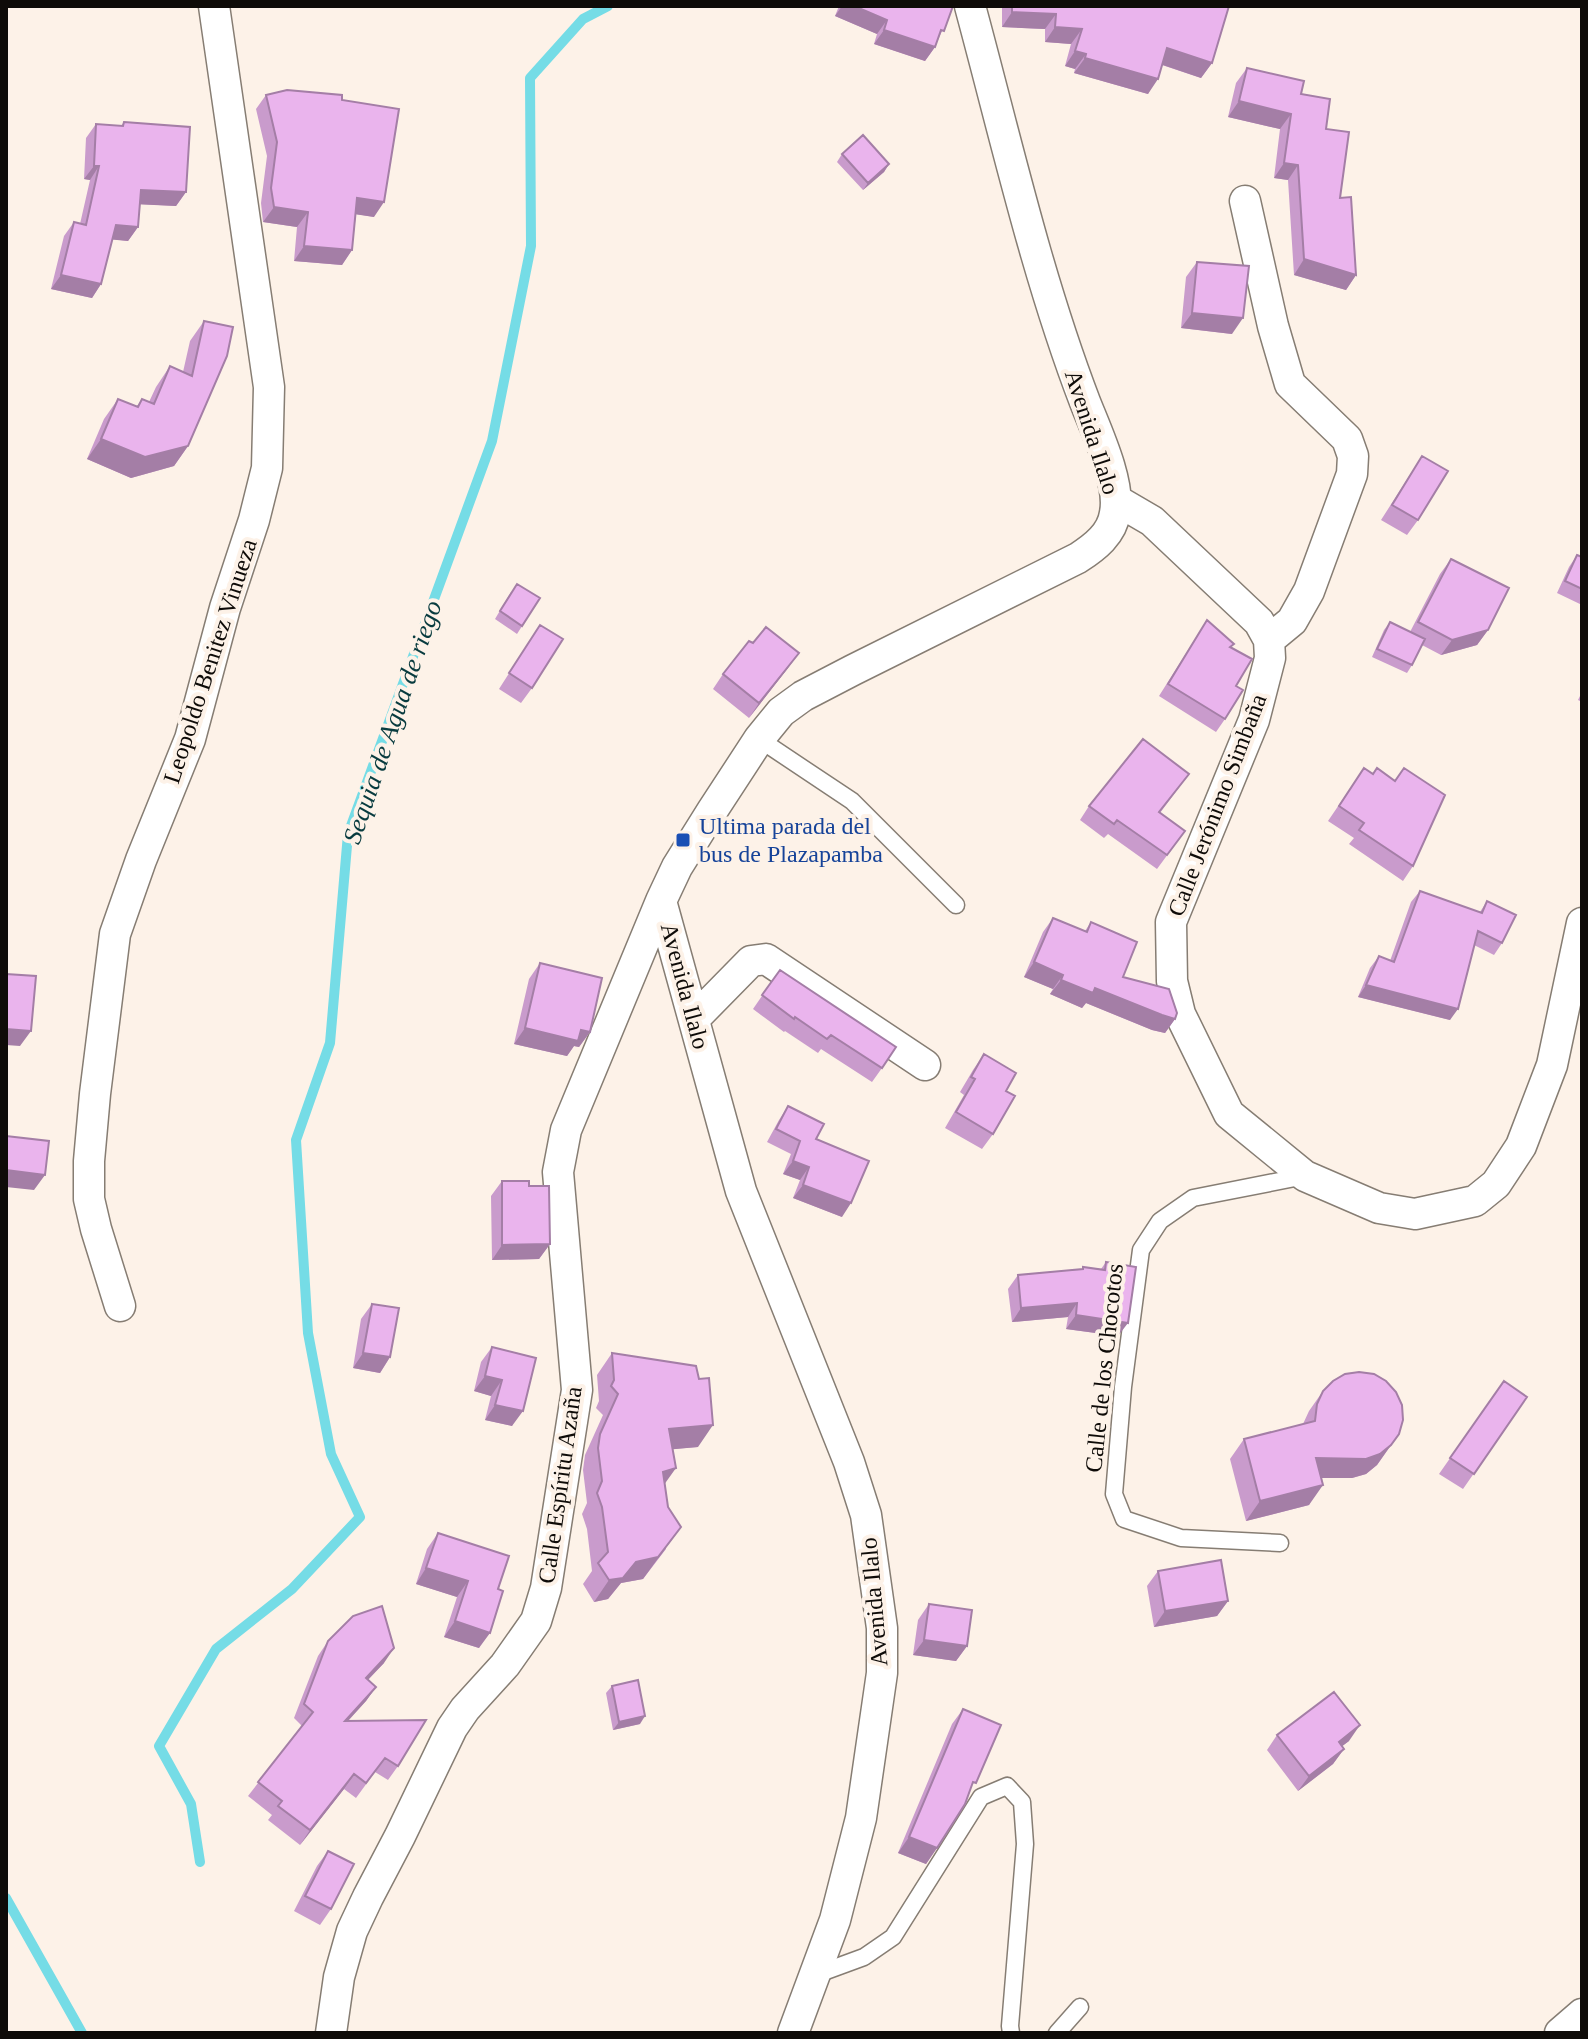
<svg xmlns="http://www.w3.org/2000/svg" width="1588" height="2039" viewBox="0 0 1588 2039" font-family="'Times New Roman',serif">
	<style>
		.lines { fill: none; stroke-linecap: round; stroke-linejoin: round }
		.stream { stroke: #75dce6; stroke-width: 10 }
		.service-casing { stroke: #867d73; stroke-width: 19 }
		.minor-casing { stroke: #867d73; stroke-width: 33 }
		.service { stroke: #fff; stroke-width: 16 }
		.minor { stroke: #fff; stroke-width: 30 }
		.wall { fill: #c99bcc }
		.shaded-wall { fill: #a47ea6 }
		.building { fill: #eab4ed; stroke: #a47ea6; stroke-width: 2 }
		.transit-dot { fill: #1a4fb4; stroke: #fdf2e8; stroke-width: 3 }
		.labels { text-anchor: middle; stroke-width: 8; stroke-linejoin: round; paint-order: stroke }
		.street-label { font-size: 24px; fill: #0e0b08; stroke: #fdf2e8 }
		.transit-label { font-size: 24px; fill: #164399; stroke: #fdf2e8; text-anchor: start }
		.water-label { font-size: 26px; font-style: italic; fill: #083b3f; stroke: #fdf2e8 }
	</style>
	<rect width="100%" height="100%" fill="#fdf2e8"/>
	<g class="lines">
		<path class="stream" d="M200,1862L191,1804L159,1746L216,1649L292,1589L360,1517L331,1454L308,1333L296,1140L330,1043L348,834L492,441L531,246L530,78L583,19L608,6
			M6,1898L82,2033"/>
		<defs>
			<path id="service" d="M759,739L852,801L956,905
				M1280,1543L1181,1538L1124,1519L1114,1494L1123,1387L1141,1250L1160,1221L1193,1198L1305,1176
				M815,1975L864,1957L893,1937L981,1797L1007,1786L1022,1802L1025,1844L1010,2026L1011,2033
				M1057,2033L1080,2007"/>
			<path id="minor" d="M1245,201L1273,326L1290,384L1347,439L1353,456L1352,474L1309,591L1292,621L1269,640
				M1116,500L1152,521L1259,622L1269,640L1270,658L1254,720L1171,922L1172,981L1180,1014L1229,1114L1305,1176L1379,1208L1415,1214L1475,1201L1496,1184L1521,1146L1552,1065L1582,923
				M694,1019L751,961L766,959L925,1065
				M120,1306L96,1229L89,1199V1161L95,1094L115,934L141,860L190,739L225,608L254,520L267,468L269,387L214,6
				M331,2033L339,1977L352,1931L368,1897L400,1836L452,1728L465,1709L505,1665L536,1621L546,1588L577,1390L558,1172L566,1130L661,901
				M793,2033L835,1920L861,1818L882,1673V1628L866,1515L849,1462L741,1191L661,901L677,867L712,811L759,739L781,712L803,696L853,670L1078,558C1095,547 1112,534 1115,513C1121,483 1096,430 1085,402C1036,274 1006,139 970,6
				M1560,2033L1582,2014"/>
		</defs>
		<use href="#service" class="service-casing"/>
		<use href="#minor" class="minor-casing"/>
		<use href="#service" class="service"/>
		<use href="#minor" class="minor"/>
	</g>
	<path class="wall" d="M839,6H953L935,47L925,61L874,44L877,34L835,16Z
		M1002,6H1229L1212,63L1201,78L1162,65L1148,94L1074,73L1075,69L1065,66L1071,44L1045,42V29L1002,27Z
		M1247,68L1301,94L1326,129L1356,275L1346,290L1294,275L1288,180L1274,178L1280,129L1228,117L1236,83Z
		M266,95L342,100L374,217L356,214L352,250L342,265L294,261L297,227L263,222L261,203L267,156L256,109Z
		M124,122L186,192L176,206L140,204L138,227L128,241L112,239L101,284L92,298L51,289L64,236L74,222L80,224L90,180L84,179L86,138L96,124L121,126Z
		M842,154L889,164L884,172L863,190L837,162Z
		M1197,262L1232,334L1181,328L1186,277Z
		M204,321L188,446L174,466L131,478L87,459L104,419L118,399L137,406L142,399L149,402L156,387L170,366L183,372L190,341Z
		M1422,456L1418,520L1407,535L1381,520Z
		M1577,555L1582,557V605L1557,593L1569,567Z
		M1451,559L1488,630L1477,645L1441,655L1422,645L1412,665L1407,673L1372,657L1384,630L1390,622L1410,632L1440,574Z
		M511,592L540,598L517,634L495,619Z
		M1207,620L1234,644L1231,647L1236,686L1225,719L1216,732L1159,696Z
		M540,625L532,688L521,703L499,689Z
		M788,668L749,718L713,689L723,674Z
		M1582,692V702L1578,700Z
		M1364,768L1413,866L1403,881L1349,844L1354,838L1328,821Z
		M1189,774L1160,813L1185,831L1157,869L1108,834L1104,838L1080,820L1089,806Z
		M1420,891L1480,912L1487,901L1502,943L1494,955L1474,945L1450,1020L1358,997L1370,968L1379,956L1390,961L1411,902Z
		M1053,918L1085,931L1091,922L1123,977L1175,1019L1165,1033L1152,1030L1086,1003L1082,1008L1050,994L1053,989L1024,977L1043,932Z
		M540,963L590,1032L579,1047L574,1046L567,1056L514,1044L529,979Z
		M780,970L882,1068L872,1082L821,1049L818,1053L785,1031L784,1032L753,1009Z
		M984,1054L1006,1091L993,1134L982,1149L945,1128L964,1095L960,1092L973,1070Z
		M788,1106L816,1139L842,1217L793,1198L800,1180L783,1174L791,1154L767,1142L779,1120Z
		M502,1181L529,1186L550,1244L539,1259L492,1260L491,1196Z
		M1106,1262L1118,1336L1066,1329L1068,1317L1012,1322L1008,1289L1018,1275L1081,1270L1083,1267L1101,1269Z
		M372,1304L390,1357L380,1373L353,1368L361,1319Z
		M492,1347L536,1358L512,1426L485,1420L491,1396L474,1391L481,1362Z
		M612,1353L698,1447L673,1449L664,1484L666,1549L643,1579L621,1583L608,1599L594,1602L583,1584L592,1571L587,1529L582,1514L587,1503L583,1470L585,1455L603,1415L596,1408L599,1401L597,1375Z
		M1504,1381L1527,1397L1463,1489L1439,1474Z
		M1323,1391L1399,1434L1377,1465L1366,1474L1352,1478H1321L1309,1505L1246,1521L1230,1459L1244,1439L1303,1424L1309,1411Z
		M438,1533L498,1589L479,1648L444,1637L457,1597L416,1584L427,1549Z
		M1158,1571L1228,1601L1217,1616L1154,1627L1147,1586Z
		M929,1604L967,1646L956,1661L913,1655L918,1620Z
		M328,1641L384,1663L368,1680L376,1687L366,1701L348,1721L398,1766L388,1780L375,1772L356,1798L344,1789L300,1845L268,1820L272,1815L248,1796L302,1726L294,1718L318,1656Z
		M612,1686L640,1724L613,1730L606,1693Z
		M963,1709L969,1794L937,1848L926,1864L898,1853L952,1724Z
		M1277,1735L1349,1741L1342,1746L1344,1749L1333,1764L1298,1791L1267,1750Z
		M328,1851L331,1909L320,1925L294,1911L317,1866Z"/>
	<path class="shaded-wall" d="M842,6H854L887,20L877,34L835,16Z
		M1012,12L1056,14L1045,29L1002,27Z
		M1055,27L1082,29L1071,44L1045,42Z
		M884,30L935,47L925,61L874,44Z
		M1167,48L1212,63L1201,78L1157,63Z
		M1075,51L1086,54L1075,69L1065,66Z
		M1085,58L1158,79L1148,94L1074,73Z
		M1239,101L1291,114L1280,129L1228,117Z
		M1284,163L1298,165L1288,180L1274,178Z
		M889,164L884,172L863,190L868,183Z
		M94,166H99L90,180L84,179Z
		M141,190L186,192L176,206L132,204Z
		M357,198L384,202L374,217L347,213Z
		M274,207L308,212L297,227L263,222Z
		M116,225L138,227L128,241L106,239Z
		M304,246L352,250L342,265L294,261Z
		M1304,259L1356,275L1346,290L1294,275Z
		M61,275L101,284L92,298L51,289Z
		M1192,313L1243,318L1232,334L1181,328Z
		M101,439L188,446L174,466L131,478L87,459Z
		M1488,630L1477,645L1441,655L1452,640Z
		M799,653L788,668L749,718L759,703Z
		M1034,962L1063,975L1053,989L1024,977Z
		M1061,980L1095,988L1175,1019L1165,1033L1152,1030L1086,1003L1082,1008L1050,994Z
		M1366,985L1458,1009L1450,1020L1358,997Z
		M525,1028L581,1030L590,1032L579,1047L574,1046L567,1056L514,1044Z
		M6,1029L31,1031L20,1046L6,1045Z
		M793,1161L809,1167L800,1180L783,1174Z
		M6,1170L45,1175L34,1190L6,1187Z
		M803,1185L851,1203L842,1217L793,1198Z
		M550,1244L539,1259L492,1260L502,1245Z
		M1077,1303L1068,1317L1012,1322L1021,1308Z
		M1076,1315L1128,1323L1118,1336L1066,1329Z
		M363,1353L390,1357L380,1373L353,1368Z
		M485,1376L502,1380L491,1396L474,1391Z
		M495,1405L523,1411L512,1426L485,1420Z
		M713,1425L698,1447L654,1451L669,1429Z
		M1391,1445L1377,1465L1366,1474L1352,1478H1302L1316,1458Z
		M676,1468L661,1489L663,1472Z
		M1323,1485L1309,1505L1246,1521L1260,1501Z
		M681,1527L643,1579L621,1583L608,1599L594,1602L609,1580Z
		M426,1568L468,1581L457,1597L416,1584Z
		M1228,1601L1217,1616L1154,1627L1165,1611Z
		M455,1621L490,1633L479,1648L444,1637Z
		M924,1640L967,1646L956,1661L913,1655Z
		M394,1648L384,1663L356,1692L366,1678Z
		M376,1687L366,1701L335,1735L345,1721Z
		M645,1716L640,1724L613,1730L619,1722Z
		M1360,1725L1349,1741L1328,1757L1339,1742Z
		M1344,1749L1333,1764L1298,1791L1309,1776Z
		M354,1774L344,1789L300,1845L310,1830Z
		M909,1837L937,1848L926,1864L898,1853Z"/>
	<path class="building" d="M854,6H953L944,31L941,30L935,47L884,30L887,20Z
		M1012,6H1229L1212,63L1167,48L1158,79L1085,58L1086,54L1075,51L1082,29L1055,27L1056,14L1012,12Z
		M1247,68L1304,81L1301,94L1330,99L1326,129L1349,132L1340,198L1351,197L1356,275L1304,259L1298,165L1284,163L1291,114L1239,101Z
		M287,90L342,95V100L399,109L384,202L357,198L352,250L304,246L308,212L274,207L271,188L277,142L266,95Z
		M124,122L190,127L186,192L141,190L138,227L116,225L101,284L61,275L74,222L86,225L99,166H94L96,124L123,126Z
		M863,135L889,164L868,183L842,154Z
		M1197,262L1249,266L1243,318L1192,313Z
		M204,321L233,327L227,356L188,446L145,457L101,439L118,399L138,407L142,399L154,404L170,366L192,376Z
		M1422,456L1448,471L1418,520L1392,505Z
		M1577,555L1582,557V589L1565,581Z
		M1451,559L1509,588L1488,630L1452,640L1418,622Z
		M517,584L540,598L522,626L500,611Z
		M1207,620L1234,644L1230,647L1252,659L1236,686L1243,690L1225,719L1168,684Z
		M1390,622L1425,639L1412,665L1377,649Z
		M540,625L563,639L532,688L509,673Z
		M766,627L799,653L759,703L723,674L749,641L753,643Z
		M1143,739L1189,774L1159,812L1185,831L1167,855L1117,820L1114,824L1089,806Z
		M1364,768L1373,774L1377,768L1395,781L1404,768L1445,795L1413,866L1359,830L1364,823L1339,806Z
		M1420,891L1482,913L1487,901L1516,915L1502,943L1478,931L1458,1009L1366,985L1379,956L1394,962Z
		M1053,918L1087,932L1091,922L1137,942L1123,977L1169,989L1177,1013L1175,1019L1162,1015L1095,988L1093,993L1061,980L1063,975L1034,962Z
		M540,963L602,978L590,1032L581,1030L578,1041L525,1028Z
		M780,970L896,1047L882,1068L831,1035L827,1039L795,1017L794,1019L762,995Z
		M6,974L36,976L31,1031L6,1029Z
		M984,1054L1016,1073L1006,1091L1015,1096L993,1134L956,1112L975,1079L971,1077Z
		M788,1106L824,1124L816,1139L869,1161L851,1203L803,1185L809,1167L793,1161L800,1141L776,1129Z
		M6,1136L49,1141L45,1175L6,1170Z
		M502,1181H529V1186H549L550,1244L502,1245Z
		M1106,1262L1136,1267L1128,1323L1076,1315L1077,1303L1021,1308L1018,1275L1083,1269V1267L1105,1270Z
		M372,1304L399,1308L390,1357L363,1353Z
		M492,1347L536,1358L523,1411L495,1405L502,1380L485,1376Z
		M612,1353L696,1366L699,1379L709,1378L713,1425L669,1429L676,1468L663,1472L668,1507L681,1527L658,1557L636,1562L623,1578L609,1580L598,1563L608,1552L602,1507L597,1493L602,1481L598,1448L600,1434L618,1394L611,1386L614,1380Z
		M1359,1372L1374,1374L1386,1381L1396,1392L1402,1405L1403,1420L1399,1434L1391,1445L1380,1454L1366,1459L1316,1458L1323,1485L1260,1501L1244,1439L1315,1421L1317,1404L1323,1391L1333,1381L1345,1374Z
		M1504,1381L1527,1397L1474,1474L1450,1458Z
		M438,1533L509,1556L498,1589L503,1591L490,1633L455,1621L468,1581L426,1568Z
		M1221,1560L1228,1601L1165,1611L1158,1571Z
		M929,1604L972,1610L967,1646L924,1640Z
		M382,1606L394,1648L366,1678L376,1687L345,1721L426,1720L398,1766L385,1758L366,1783L354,1774L310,1830L278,1806L282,1801L258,1782L313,1712L304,1704L328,1641L353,1616Z
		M638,1680L645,1716L619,1722L612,1686Z
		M1334,1692L1360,1725L1339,1742L1344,1749L1309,1776L1277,1735Z
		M963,1709L1001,1725L976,1783L973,1782L965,1804L937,1848L909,1837Z
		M328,1851L354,1864L331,1909L305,1896Z"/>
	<rect class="transit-dot" x="675" y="832" width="16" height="16" rx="4"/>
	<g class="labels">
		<g class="street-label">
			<text transform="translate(1092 432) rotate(72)" y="8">Avenida Ilalo</text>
			<text transform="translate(210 661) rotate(-72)" y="8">Leopoldo Benitez Vinueza</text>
			<text transform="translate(1217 805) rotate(-69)" y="8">Calle Jerónimo Simbaña</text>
			<text transform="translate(685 986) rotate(75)" y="8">Avenida Ilalo</text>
			<text transform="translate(1104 1368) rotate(-84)" y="8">Calle de los Chocotos</text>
			<text transform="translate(560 1485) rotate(-82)" y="8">Calle Espíritu Azaña</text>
			<text transform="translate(874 1602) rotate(-95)" y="8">Avenida Ilalo</text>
		</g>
		<g class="transit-label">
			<text x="699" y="834">Ultima parada del<tspan x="699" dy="28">bus de Plazapamba</tspan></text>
		</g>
		<g class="water-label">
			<text transform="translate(392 722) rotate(-71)" y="9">Sequia de Agua de riego</text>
		</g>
	</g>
	<rect width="1588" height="2039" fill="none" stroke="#0e0b08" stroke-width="16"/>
</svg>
